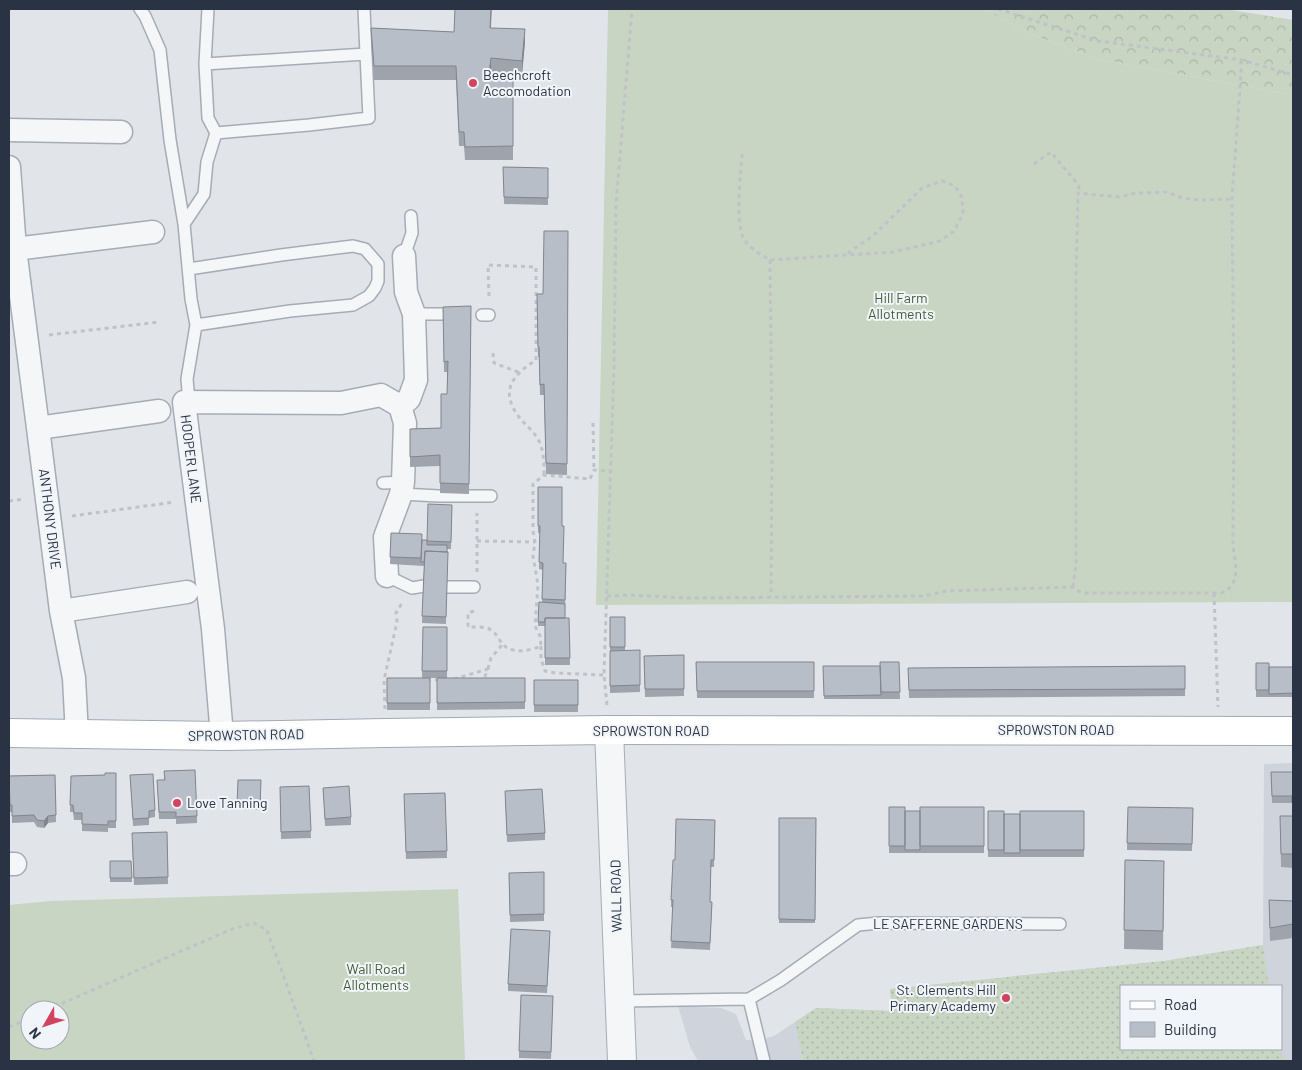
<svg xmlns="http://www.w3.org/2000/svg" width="1302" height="1070" viewBox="0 0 1302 1070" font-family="Barlow,sans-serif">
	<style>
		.built { fill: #cfd4dc; fill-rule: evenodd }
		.grass { fill: url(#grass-dots) }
		.forest { fill: url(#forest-crowns) }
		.garden { fill: #c7d5c2; fill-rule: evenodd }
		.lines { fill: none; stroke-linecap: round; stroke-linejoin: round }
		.service-casing { stroke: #a6acb5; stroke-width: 14 }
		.minor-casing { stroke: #a6acb5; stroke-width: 25 }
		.tertiary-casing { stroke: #a6acb5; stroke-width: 30 }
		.primary-casing { stroke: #a0aab6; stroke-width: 30 }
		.path { stroke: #bfc3c9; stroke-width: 3; stroke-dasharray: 4 4; stroke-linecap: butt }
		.service { stroke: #f4f6f8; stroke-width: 11 }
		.minor { stroke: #f4f6f8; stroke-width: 22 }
		.tertiary { stroke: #f4f6f8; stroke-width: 28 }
		.primary { stroke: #fff; stroke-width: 28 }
		.wall { fill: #9ea3ac }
		.shaded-wall { fill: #81858c }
		.building { fill: #b8bec8; stroke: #81858c }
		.poi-dot { fill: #d2445d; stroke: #f1f4f8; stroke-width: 2 }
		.labels { text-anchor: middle; stroke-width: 4; stroke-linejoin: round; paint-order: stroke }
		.poi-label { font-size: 14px; fill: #293343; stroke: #f1f4f8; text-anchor: start }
		.park-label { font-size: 14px; fill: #3f5f36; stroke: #f1f4f8 }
		.street-label { font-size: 14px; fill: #293343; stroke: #f1f4f8 }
	</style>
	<defs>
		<pattern id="grass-dots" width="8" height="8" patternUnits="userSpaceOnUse" patternTransform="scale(1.25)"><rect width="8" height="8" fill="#c7d5c2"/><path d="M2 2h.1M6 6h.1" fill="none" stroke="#abb7a8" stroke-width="1.8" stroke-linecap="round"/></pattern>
		<pattern id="forest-crowns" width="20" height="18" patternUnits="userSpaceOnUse" patternTransform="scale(1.25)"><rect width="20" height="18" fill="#c7d5c2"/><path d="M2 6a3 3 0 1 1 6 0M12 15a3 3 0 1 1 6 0" fill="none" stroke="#abb7a8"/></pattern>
	</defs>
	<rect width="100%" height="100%" fill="#e1e5ea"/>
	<path class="built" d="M1293,763V1061H698L690,1047L678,1006L721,1008L736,1014L746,1040H759L774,1036L816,1008L892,1011L890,989L1164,961L1263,945L1264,764ZM1121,986H1281V1049H1121Z"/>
	<path class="grass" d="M1263,945L1269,986H1121V1049H1279L1286,1061H803L795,1022L816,1008L892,1011L890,989L1164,961Z"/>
	<path class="forest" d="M983,9H1225L1293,20V95L1097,59L1028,33Z"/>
	<path class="garden" d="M608,9H983L1028,33L1097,59L1293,95V602L596,605Z
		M458,889L465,1061H9V905L51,901ZM30,1010H60V1040H30Z"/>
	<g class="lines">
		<defs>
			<path id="service" d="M140,9L145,16L160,50L170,140L184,224L191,299L196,325L187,379L189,401
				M364,9L366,54
				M205,64L208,9
				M184,224L204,194L207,162L216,133L208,118L205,64L366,54L369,118L309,125L216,133
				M404,256L412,233L411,216
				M189,269L281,255L353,246L365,249L378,264V281L375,288L369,296L353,305L290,311L196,325
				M414,314H457
				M482,315H489
				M383,483L403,482
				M401,494L439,496H491
				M387,576L412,588L424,586
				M447,587H474
				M749,999L764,1061
				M620,1001L749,999L781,980L858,925L879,923L1060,924"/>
			<path id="minor" d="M9,130L121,132
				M9,167L15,249
				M400,406L409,399L416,380L414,314L406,292L404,256
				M38,428L15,249L153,232
				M387,576L385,537L401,494L403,482L405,423L400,406
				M61,611L38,428L159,411
				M77,735L74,678L61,611L187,592
				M222,736L213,629L184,402L341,403L381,395L400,406
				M9,864H15"/>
			<path id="tertiary" d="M609,730L622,1061"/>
			<path id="primary" d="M9,733L222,736L385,733L609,730L1293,731"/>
		</defs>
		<use href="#service" class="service-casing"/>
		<use href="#minor" class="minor-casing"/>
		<use href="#tertiary" class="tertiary-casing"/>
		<use href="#primary" class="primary-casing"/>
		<path class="path" d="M998,9L1098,41L1242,60L1293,75
			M742,154C741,175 735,219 743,237C748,248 760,254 770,260L893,252L940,241L954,231L963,214L962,197L955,186L942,181L922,188L873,236L845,255
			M1034,164L1051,152L1079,186L1078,193
			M770,260L772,445L771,597
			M489,296L488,265L536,267V360C513,375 499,390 519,417C525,425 534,431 539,441C544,452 544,463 544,475
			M49,335L159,322
			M493,353L494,363L518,372
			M593,423L594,470
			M9,501L25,499
			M72,516L175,502
			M477,541L535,542
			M477,572V513
			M1073,587L1076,564V281L1078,193L1118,197L1136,193L1167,192L1182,198L1199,200L1232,199
			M1214,593L1218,707
			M607,596L631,595L686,598L924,596L946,591L1073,587L1082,593H1221C1242,585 1235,565 1233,546L1234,397L1232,199L1242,60
			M474,611L468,613V627C475,627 486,626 491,630C496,633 498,638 501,642C510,655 529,651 541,646L540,636L535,626L538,585L533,556L535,542L533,531V484L544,475L590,479L594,470L610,471
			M541,646V659L545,671L555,673L604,675
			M488,669L491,658L502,645
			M454,679L488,669L483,681
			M427,680H441
			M607,705L604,675L614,366L616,205L632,9
			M385,709L384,680L397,622L396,613L402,603
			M47,1010L232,929L254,923L267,930L314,1061
			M9,1027L30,1018"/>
		<use href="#service" class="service"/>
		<use href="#minor" class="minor"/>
		<use href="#tertiary" class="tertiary"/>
		<use href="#primary" class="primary"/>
	</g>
	<path class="wall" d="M455,9H492L491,28L525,42L522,74L491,72V73L513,76V160H465L464,146H459L456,80H374L371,42V28L454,32Z
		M503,167L548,168V205L504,204Z
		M568,231L567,475L546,474L544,395H540L539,357H538L537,304L543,294Z
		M471,306L469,494L440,493V466L410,467V429L441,428L447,394V372H444L443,307Z
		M538,487L562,526L563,563H566L565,618H569L570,665H545V626H538L539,602L542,603L543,570L539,569L540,533H538Z
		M452,505L451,549H447V552L446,624L422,623L424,566L390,564L391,533L422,540H427Z
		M610,617H625V651L640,650V692L610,693Z
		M423,627H447V678H422Z
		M684,655V696L645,697L644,656Z
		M696,662H814V698H697Z
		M899,662L900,699H824L823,666H880Z
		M1256,663L1269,667H1293V697H1256Z
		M1185,666V696L909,698L908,668Z
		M387,678H430V710H387Z
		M437,678H525V709L437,710Z
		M534,680H578V712H534Z
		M164,771L197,816V823L176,824V819H159L157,780H164Z
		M1271,772H1293V809H1292V803H1272Z
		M116,773V828H108V832L82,831V820H74L73,812H70L71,776L105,775Z
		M55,775L56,822L48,823L44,828L37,827L34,822L12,823V812H10L9,776Z
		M130,775L155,810V817L149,818V825L133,826Z
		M238,780H261L260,810L237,809Z
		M309,786L311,838L281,839L280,787Z
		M323,788L351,817V825L325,826Z
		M505,791L545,833V840L507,842Z
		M445,793L447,858L406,859L404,794Z
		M889,807L905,811H920L984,807V853H889Z
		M1128,807L1193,808L1192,851L1127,850Z
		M988,811L1004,814H1020L1084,811V857H988Z
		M1280,816H1293V868L1281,867Z
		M779,818H816L815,923H779Z
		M715,820L714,867H711L710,902H712L710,950L671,948L673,907H671V900L675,860Z
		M167,832L168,884L134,885L132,840Z
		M1125,860L1164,861L1163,950L1124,949Z
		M110,861H131L132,882H110Z
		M509,873L544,914V921L510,922Z
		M1269,900L1293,901V938L1270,941Z
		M550,938L547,993L508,991V984Z
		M553,996L551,1059L519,1058V1051Z"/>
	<path class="shaded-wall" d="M525,29V42L522,74V61Z
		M491,58V72L489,86V73Z
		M48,816V823L44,828V821Z"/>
	<path class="building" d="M455,9H491L490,28L525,29L522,61L491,58L489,73L513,76V146L465,147L464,132H459L456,66H374L371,28L454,32Z
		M503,167L548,168V198L504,197Z
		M544,231H568L567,464L546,463L544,384L540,385L539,347H538L537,294H543Z
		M471,306L469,484L440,483V455L410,457V429L441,428V394H447L448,361L444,362L443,307Z
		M538,487H562V526H564L563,563H566L565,600L542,599L543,563L539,562L540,526H538Z
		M428,504L452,505L451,542L427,541Z
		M391,533L422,534L421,558L390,557Z
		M422,540H427V545H447V552L425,551L424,562H421Z
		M425,551L448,552L446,617L422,616Z
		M539,602L565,604V618H545V622H538Z
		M610,617H625V647H610Z
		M545,618H569L570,658H545Z
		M423,627H447V671H422Z
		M640,650V685L610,686V651Z
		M684,655V689H645L644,656Z
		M696,662H814V691H697Z
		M880,662H899L900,692H881Z
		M1256,663H1269V690H1256Z
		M823,666H880L881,695L824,696Z
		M1185,666V689L909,690L908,668Z
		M1269,667H1293V693L1269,694Z
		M387,678H430V703H387Z
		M437,678H525V702L437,703Z
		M534,680H578V705H534Z
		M195,770L197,816L176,817V812H159L157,780H165L164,771Z
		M1271,772H1293V802H1292V796H1272Z
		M105,773H116V821H108V825L82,824V813H74L73,805H70L71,776L105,775Z
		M153,774L155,810L149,811V818L133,819L130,775Z
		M55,775L56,815L48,816L44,821L37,820L34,815L12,816V805H10L9,776Z
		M238,780H261L260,807L237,806Z
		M309,786L311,831L281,832L280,787Z
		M349,786L351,817L325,819L323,788Z
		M542,789L545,833L507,835L505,791Z
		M445,793L447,851L406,852L404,794Z
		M889,807H905V846H889Z
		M920,807H984V846H920Z
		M1128,807L1193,808L1192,844L1127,843Z
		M905,811H920V850H905Z
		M988,811H1004V850H988Z
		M1020,811H1084V850H1020Z
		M1004,814H1020V853H1004Z
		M1280,816H1293V854H1281Z
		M779,818H816L815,920L779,919Z
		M676,819L715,820L714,860H711L710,902H712L710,943L671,941L673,900H671L673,860H675Z
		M167,832L168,877L134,878L132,833Z
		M1125,860L1164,861L1163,931L1124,930Z
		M110,861H131L132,878H110Z
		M544,872V914L510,915L509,873Z
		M1269,900L1293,901V924L1270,928Z
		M511,929L550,931L547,986L508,984Z
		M521,995L553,996L551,1052L519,1051Z"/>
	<g class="poi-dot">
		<circle cx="473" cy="83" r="5"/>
		<circle cx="177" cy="803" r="5"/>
		<circle cx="1006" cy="998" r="5"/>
	</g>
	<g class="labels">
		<g class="poi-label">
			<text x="483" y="80">Beechcroft<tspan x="483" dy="16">Accomodation</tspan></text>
			<text x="187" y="808">Love Tanning</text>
			<text x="996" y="995" text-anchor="end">St. Clements Hill<tspan x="996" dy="16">Primary Academy</tspan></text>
		</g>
		<g class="park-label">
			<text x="901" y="303">Hill Farm<tspan x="901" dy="16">Allotments</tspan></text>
			<text x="376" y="974">Wall Road<tspan x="376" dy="16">Allotments</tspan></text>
		</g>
		<g class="street-label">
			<text transform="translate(191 459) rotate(83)" y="5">HOOPER LANE</text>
			<text transform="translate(50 519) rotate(83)" y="5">ANTHONY DRIVE</text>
			<text x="1056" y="735">SPROWSTON ROAD</text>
			<text x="651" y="736">SPROWSTON ROAD</text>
			<text transform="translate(246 735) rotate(-1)" y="5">SPROWSTON ROAD</text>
			<text transform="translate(616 896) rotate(-91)" y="5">WALL ROAD</text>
			<text x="948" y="929">LE SAFFERNE GARDENS</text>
		</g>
	</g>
	<rect width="1302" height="1070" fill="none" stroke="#293343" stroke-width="20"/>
	<rect x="1120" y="985" width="162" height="65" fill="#f1f4f8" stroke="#a1a7b0"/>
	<rect x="1130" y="1001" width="25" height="8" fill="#ffffff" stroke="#a1a7b0"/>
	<text x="1164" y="1010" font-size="15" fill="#293343">Road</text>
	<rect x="1130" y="1022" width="25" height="15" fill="#b8bec8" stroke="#a1a7b0"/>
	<text x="1164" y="1035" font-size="15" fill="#293343">Building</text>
	<g transform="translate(45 1025) rotate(231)"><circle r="24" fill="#f1f4f8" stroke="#a1a7b0"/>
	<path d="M0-4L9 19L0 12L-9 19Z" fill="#d2445d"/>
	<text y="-8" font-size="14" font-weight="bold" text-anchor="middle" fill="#293343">N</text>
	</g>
</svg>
